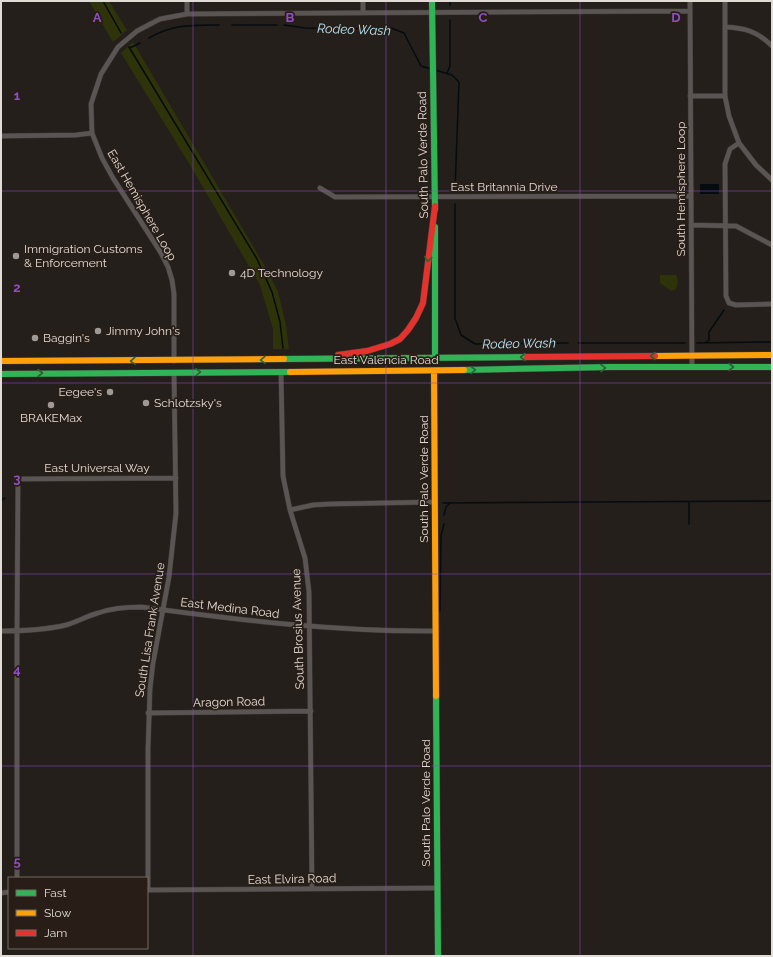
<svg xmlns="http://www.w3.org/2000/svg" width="773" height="957" viewBox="0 0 773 957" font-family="Raleway,sans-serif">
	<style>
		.green { fill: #2e3309 }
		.water { fill: #040c10 }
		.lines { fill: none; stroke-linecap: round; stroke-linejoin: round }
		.stream { stroke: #040c10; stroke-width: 1.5 }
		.street-casing { stroke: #3f3b38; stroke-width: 5.5 }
		.fast-casing { stroke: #3f3b38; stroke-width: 7 }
		.slow-casing { stroke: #3f3b38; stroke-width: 7 }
		.jam-casing { stroke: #3f3b38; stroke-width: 7 }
		.street { stroke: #5a5553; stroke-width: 4.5 }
		.fast { stroke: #30b455; stroke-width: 6 }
		.slow { stroke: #ff9f0a; stroke-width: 6 }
		.jam { stroke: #e5322d; stroke-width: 6 }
		.oneway { stroke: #2c6233 }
		.grid { fill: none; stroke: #8f4fc4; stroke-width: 1; stroke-opacity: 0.55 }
		.poi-dot { fill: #9f9995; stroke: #281e17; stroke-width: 1.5 }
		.labels { text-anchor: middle; stroke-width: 3.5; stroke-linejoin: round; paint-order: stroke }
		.street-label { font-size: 12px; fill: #e1dbd6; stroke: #281e17 }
		.poi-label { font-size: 12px; fill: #e1dbd6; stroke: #281e17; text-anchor: start }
		.water-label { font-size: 13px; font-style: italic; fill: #b6e5f7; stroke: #281e17 }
		.grid-label { font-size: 13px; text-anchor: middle; font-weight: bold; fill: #8f4fc4; stroke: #281e17; stroke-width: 3.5; stroke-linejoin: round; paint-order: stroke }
	</style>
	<rect width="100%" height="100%" fill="#241f1b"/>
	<path class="green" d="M89,1H109L127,30L113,42Z
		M133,42L267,270L278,292L286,325L289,349H273V329L260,285L190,165L121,53Z
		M660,275H676C679,279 678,286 675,290L671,291L660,283Z"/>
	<path class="water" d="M700,184H719V194H700Z"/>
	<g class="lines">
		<path class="stream" d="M103,1L121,33
			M450,1V5
			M232,25H277
			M284,25L305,28L339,29L391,28L404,33L421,66L431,69
			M149,38C173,24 192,25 219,25
			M140,43L132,47H129L257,259L272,292L280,322L283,348
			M435,70L452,75L459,82L455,190
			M447,73L450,66V20
			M455,204V318L461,335L475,344L568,343
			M706,342L709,340V332L724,310
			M578,343H685
			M697,343L772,342
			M1,500L5,498
			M689,502V524
			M443,503L772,501
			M444,515L446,507L450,503
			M440,611L441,536L444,524"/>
		<defs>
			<path id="street" d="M187,1V14
				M363,1V12
				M690,1L692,367
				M725,1V96L729,116L739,143L756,165L772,180
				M725,27C745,28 757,31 772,46
				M690,96H725
				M1,136L76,135L92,133
				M320,188L335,197L691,196
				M691,225L736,226L772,245
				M729,303L726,296L725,164L730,149L739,143
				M729,303L736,305L772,304
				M174,361V294L172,280L168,267L161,253L113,178L102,158L92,133L91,104L101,74L118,47L137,31L160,19L187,14L690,11
				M281,372L283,476L290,510L305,558L309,592L312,888
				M290,510L313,505L330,504L434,502
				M1,631C23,631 45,630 66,625C77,622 87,616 98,613C112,608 126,607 141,607C240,620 337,632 436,631
				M148,713L311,711
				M17,878V631L18,479L176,478
				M147,890L437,888
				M148,890V749L150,689L153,663L169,577L176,513L174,373
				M1,893L9,892"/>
			<path id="fast" d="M432,1L435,209
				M435,227V358
				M284,359L527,357
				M464,370L611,367H772
				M1,374L290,372
				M436,696L438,956"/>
			<path id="slow" d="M655,356L772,355
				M1,361L284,359
				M434,371L436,696
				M290,372L464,370"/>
			<path id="jam" d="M338,355L367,351L390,344L400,339L408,330L416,318L423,303L435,206
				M527,357L655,356"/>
		</defs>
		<use href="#street" class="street-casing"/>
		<use href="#fast" class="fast-casing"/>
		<use href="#slow" class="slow-casing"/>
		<use href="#jam" class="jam-casing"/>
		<use href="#street" class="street"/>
		<use href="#fast" class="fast"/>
		<use href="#slow" class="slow"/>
		<use href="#jam" class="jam"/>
	</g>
	<defs><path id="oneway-chevron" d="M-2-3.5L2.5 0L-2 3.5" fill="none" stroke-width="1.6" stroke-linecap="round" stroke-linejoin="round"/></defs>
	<g class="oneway">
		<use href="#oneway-chevron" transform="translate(428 259) rotate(98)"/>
		<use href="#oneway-chevron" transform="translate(653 356) rotate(180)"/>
		<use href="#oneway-chevron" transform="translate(523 357) rotate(180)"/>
		<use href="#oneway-chevron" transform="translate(263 360) rotate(179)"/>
		<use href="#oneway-chevron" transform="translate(133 361) rotate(179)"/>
		<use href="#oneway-chevron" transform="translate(731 367)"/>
		<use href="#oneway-chevron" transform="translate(603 368) rotate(-1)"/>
		<use href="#oneway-chevron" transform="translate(473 370) rotate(-1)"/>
		<use href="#oneway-chevron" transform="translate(198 372) rotate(-1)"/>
		<use href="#oneway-chevron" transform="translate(40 373)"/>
	</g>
	<path class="grid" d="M193,1V956M386,1V956M580,1V956M1,191H772M1,383H772M1,574H772M1,766H772"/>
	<g class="poi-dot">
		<circle cx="16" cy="256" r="4"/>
		<circle cx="232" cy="273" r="4"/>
		<circle cx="98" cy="331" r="4"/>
		<circle cx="35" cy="338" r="4"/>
		<circle cx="110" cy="392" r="4"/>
		<circle cx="146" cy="403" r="4"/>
		<circle cx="51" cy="405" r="4"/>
	</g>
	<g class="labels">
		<g class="street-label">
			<text transform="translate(423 155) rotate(-91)" y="4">South Palo Verde Road</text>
			<text x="504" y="191">East Britannia Drive</text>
			<text transform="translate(681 189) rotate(-90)" y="4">South Hemisphere Loop</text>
			<text transform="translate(142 205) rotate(60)" y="4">East Hemisphere Loop</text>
			<text x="386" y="364">East Valencia Road</text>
			<text x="97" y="472">East Universal Way</text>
			<text transform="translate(424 479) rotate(-90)" y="4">South Palo Verde Road</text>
			<text transform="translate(230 608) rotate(7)" y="4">East Medina Road</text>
			<text transform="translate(298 629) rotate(-92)" y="4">South Brosius Avenue</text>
			<text transform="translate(150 630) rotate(-81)" y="4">South Lisa Frank Avenue</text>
			<text transform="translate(229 702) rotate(-1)" y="4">Aragon Road</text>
			<text transform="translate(426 803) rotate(-90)" y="4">South Palo Verde Road</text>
			<text transform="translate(292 879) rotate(-1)" y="4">East Elvira Road</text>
		</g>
		<g class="poi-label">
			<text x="24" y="253">Immigration Customs<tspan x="24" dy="14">&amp; Enforcement</tspan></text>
			<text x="240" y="277">4D Technology</text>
			<text x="106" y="335">Jimmy John's</text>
			<text x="43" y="342">Baggin's</text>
			<text x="102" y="396" text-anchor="end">Eegee's</text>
			<text x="154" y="407">Schlotzsky's</text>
			<text x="51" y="422" text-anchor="middle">BRAKEMax</text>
		</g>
		<g class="water-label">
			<text transform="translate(354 29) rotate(2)" y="5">Rodeo Wash</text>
			<text transform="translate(519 343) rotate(-1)" y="5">Rodeo Wash</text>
		</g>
	</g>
	<g class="grid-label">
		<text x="97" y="22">A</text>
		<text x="290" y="22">B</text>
		<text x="483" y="22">C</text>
		<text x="676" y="22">D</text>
		<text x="17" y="100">1</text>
		<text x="17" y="292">2</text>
		<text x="17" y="483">3</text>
		<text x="17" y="674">4</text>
		<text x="17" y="866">5</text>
	</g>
	<rect width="773" height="957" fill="none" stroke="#e1dbd6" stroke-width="4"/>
	<rect x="8" y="877" width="140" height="72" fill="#281e17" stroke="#726a63"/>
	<rect x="16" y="890" width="20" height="6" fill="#30b455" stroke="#726a63"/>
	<text x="44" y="897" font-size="12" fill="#e1dbd6">Fast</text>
	<rect x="16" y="910" width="20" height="6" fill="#ff9f0a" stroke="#726a63"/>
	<text x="44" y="917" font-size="12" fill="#e1dbd6">Slow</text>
	<rect x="16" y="930" width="20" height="6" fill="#e5322d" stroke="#726a63"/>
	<text x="44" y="937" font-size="12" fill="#e1dbd6">Jam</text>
</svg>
